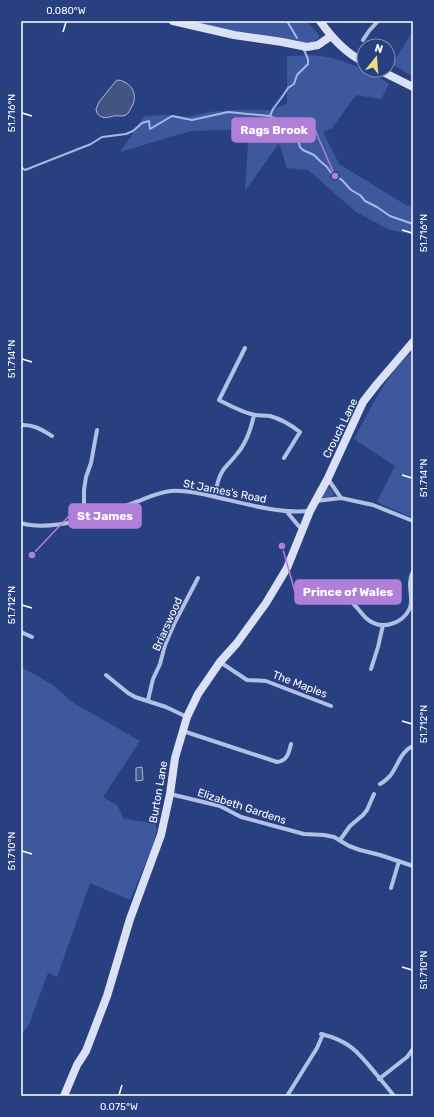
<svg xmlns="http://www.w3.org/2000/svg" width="434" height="1117" viewBox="0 0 434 1117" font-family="Rubik,sans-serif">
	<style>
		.green { fill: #3e589d }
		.water { fill: #435483; stroke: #a6b9e6 }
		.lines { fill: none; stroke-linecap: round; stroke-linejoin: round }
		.stream { stroke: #a6b9e6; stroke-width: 2 }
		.street { stroke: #b1c0e5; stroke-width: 4 }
		.secondary { stroke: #dae1f5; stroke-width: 8 }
		.ticks { fill: none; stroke: #fff; stroke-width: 1.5 }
		.labels { text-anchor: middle; stroke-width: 3; stroke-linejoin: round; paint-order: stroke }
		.street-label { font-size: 11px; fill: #fff; stroke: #294080 }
		.leader { fill: none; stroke: #b080d9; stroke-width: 1.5 }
		.callout-dot { fill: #b080d9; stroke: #294080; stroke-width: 1.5 }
		.callout { fill: #b080d9; stroke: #b080d9; stroke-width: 1.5 }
		.callout-label { font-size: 12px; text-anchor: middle; font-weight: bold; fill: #fff }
		.neatline { fill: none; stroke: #fff; stroke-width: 1.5 }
		.ticks-label { font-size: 10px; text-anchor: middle; fill: #fff }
	</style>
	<rect width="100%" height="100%" fill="#294080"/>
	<path class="green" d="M180,21H307L319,35V38L313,42L306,43L243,33Z
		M413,31V77L392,64Z
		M287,56C297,56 309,55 319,56C337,57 375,72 389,84L381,99L356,95L332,128L323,132L339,164L406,205L413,207V235L388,229L356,212L308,170L287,168L279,143L245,191L249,129L191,131L120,152L145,116L172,115L188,117L209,112L234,110H271L287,104Z
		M413,351V518L377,502L395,466L354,439C370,410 387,372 413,351Z
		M329,487L334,493L333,496L323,498L322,497L326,488Z
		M21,667L53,685L72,702L140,741L103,797L117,805L124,819L155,823L157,829L153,845L130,900L90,883L57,977L48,973L29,1024L21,1035Z"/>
	<path class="water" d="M118,80C132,82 139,96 131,108C130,110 128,114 126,115C122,117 117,115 113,116C107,118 101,119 97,113L96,109L99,102L116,81Z
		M142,767L143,780L136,781V768Z"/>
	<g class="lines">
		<path class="stream" d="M287,21L297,38
			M270,116L273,109L282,97L288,88L294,84L297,75L308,64V59L304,50
			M21,167L25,170L91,144L102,137L126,134L133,131L142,123L149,121L150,129L172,116L192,120L228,112L270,116L290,127L297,136L300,147L303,150L314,155L320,161L327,167L332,174L342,180L351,190L360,195L365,201L377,207L390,216L413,224"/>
		<path class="street" d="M363,40L369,31L378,21
			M245,348L219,400C229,405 240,411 251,414C257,416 263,415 270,416C281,419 291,425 300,432L284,458
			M21,425C33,424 42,430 52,436
			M328,479L341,498
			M215,497C216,489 217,480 222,472C225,466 232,461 236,455C246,444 251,429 254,415
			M316,501L341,498L373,505L413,521
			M287,512L302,530
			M87,518L84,503V490L86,477L91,463L97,430
			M21,523C53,533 106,513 136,502C147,498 159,492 171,491C183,490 196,493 207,495C240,502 276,514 309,511
			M324,588C333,591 341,594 349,600C356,605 360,612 366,618C380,631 402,625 410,608C414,596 406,586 413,571
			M21,632L32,637
			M220,662L247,680L266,681L331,706
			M371,669L378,647L383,625
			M106,675L128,693L135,697L166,707L187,717
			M148,700L153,679L160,664L165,645L175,622L198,578
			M183,731L277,762C287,761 289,753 291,744
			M380,784C384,782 387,779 390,776C398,766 400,752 413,746
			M170,794L220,806L241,817L304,834L324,835L334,837L349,846L360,850L380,855L413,866
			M340,840L350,826L363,815L367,810L374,794
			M391,888L399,861
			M321,1034C350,1041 358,1052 376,1074C382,1081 388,1088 394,1096
			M379,1079L407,1057L413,1049
			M287,1096L317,1048L323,1034"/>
		<path class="secondary" d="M173,21L234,35L282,42L307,47L318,45L331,36
			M320,21C332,38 345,53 364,62
			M379,70L413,87
			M64,1096L77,1065L86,1051L107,996L130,919L161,835L170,794L175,758L187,717L198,694L220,662L237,643L266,603L287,568L310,511L328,478L363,402L377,384L413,342"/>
	</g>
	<path class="ticks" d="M63,32L66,22M22,113L32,116M402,230L412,233M22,359L32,362M402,475L412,478M22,605L32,608M402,721L412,724M22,851L32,854M402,967L412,970M119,1095L122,1085"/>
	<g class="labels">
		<g class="street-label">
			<text transform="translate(340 428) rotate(-64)" y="4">Crouch Lane</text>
			<text transform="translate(225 491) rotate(11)" y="4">St James's Road</text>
			<text transform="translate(167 624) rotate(-66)" y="4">Briarswood</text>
			<text transform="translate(300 684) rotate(21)" y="4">The Maples</text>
			<text transform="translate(158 792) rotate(-80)" y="4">Burton Lane</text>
			<text transform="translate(242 806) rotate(18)" y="4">Elizabeth Gardens</text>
		</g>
	</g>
	<path class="leader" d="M335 176L315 130M32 555L69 516M282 546L295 592"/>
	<g class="callout-dot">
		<circle cx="335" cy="176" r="4"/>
		<circle cx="32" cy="555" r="4"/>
		<circle cx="282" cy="546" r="4"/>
	</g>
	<g class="callout">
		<rect x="232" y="118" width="83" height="24" rx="4"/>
		<rect x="69" y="504" width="72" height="24" rx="4"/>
		<rect x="295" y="580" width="106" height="24" rx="4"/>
	</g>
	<g class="callout-label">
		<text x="274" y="134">Rags Brook</text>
		<text x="105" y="520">St James</text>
		<text x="348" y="596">Prince of Wales</text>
	</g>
	<rect width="434" height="1117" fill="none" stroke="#294080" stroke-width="44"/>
	<g transform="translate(376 58) rotate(17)"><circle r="19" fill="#294080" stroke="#7f8cb3"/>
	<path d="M0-3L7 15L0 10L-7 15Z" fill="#ecdf79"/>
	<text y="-6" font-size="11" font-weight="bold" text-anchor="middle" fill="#ffffff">N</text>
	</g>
	<rect x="22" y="22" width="390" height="1073" class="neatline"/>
	<g class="ticks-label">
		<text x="66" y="14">0.080°W</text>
		<text transform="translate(11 113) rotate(-90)" y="4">51.716°N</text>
		<text transform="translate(423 233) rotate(-90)" y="4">51.716°N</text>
		<text transform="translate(11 359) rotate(-90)" y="4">51.714°N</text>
		<text transform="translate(423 478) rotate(-90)" y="4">51.714°N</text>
		<text transform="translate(11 605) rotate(-90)" y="4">51.712°N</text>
		<text transform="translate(423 724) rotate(-90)" y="4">51.712°N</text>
		<text transform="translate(11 851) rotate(-90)" y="4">51.710°N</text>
		<text transform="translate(423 970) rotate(-90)" y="4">51.710°N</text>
		<text x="119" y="1110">0.075°W</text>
	</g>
</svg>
